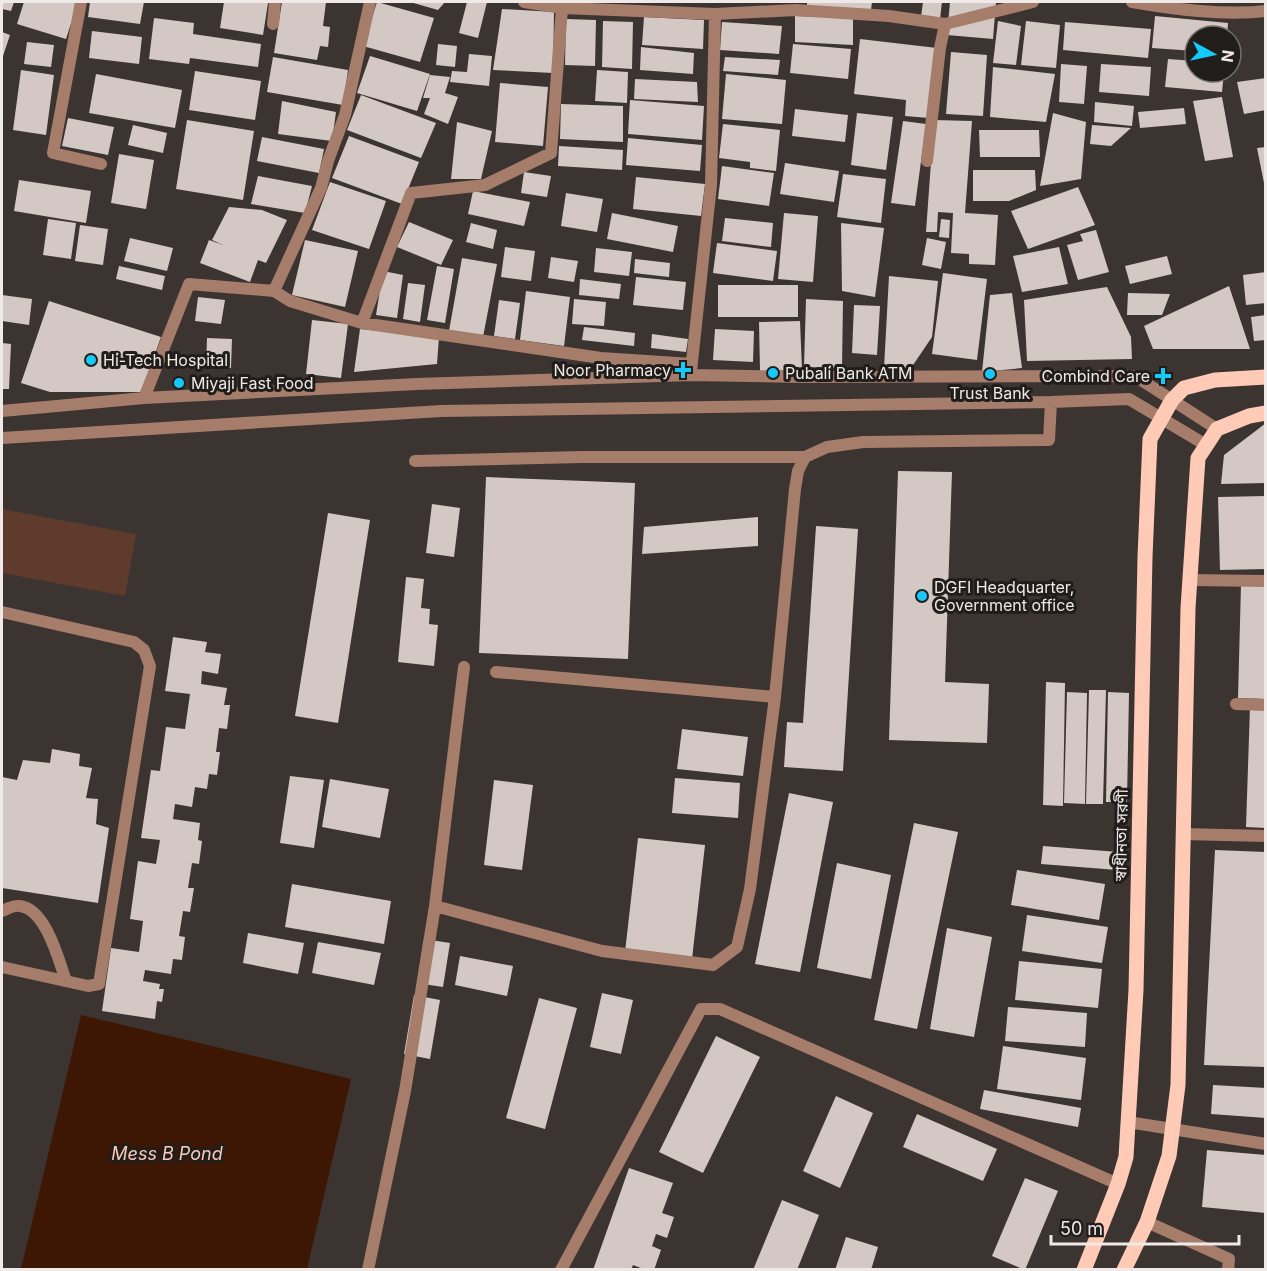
<svg xmlns="http://www.w3.org/2000/svg" width="1267" height="1271" viewBox="0 0 1267 1271" font-family="Inter,'Noto Sans Bengali',sans-serif">
	<style>
		.green { fill: #5e3b2d }
		.water { fill: #3e1704 }
		.building { fill: #d3c8c4 }
		.lines { fill: none; stroke-linecap: round; stroke-linejoin: round }
		.service { stroke: #a67c6b; stroke-width: 12 }
		.minor { stroke: #a67c6b; stroke-width: 12 }
		.primary { stroke: #ffcbb6; stroke-width: 15 }
		.poi-dot { fill: #13cafb; stroke: #201d1b; stroke-width: 2 }
		.labels { text-anchor: middle; stroke-width: 6; stroke-linejoin: round; paint-order: stroke }
		.poi-label { font-size: 16px; fill: #efeae7; stroke: #201d1b; text-anchor: start }
		.street-label { font-size: 16px; fill: #efeae7; stroke: #201d1b }
		.water-label { font-size: 18px; font-style: italic; fill: #f9cab7; stroke: #201d1b }
	</style>
	<rect width="100%" height="100%" fill="#3c3431"/>
	<path class="green" d="M2,509L136,534L125,596L2,573Z"/>
	<path class="water" d="M81,1015L351,1079L307,1269H21Z"/>
	<path class="building" d="M2,2H14L11,11L2,9Z
		M24,2H78L66,39L17,24Z
		M90,2H144L140,24L88,17Z
		M224,2L268,3L263,35L220,28Z
		M282,2H326L323,26L330,27L328,47L320,46L317,60L274,53Z
		M377,2L434,18L420,62L363,46Z
		M410,2H445L438,10Z
		M467,2H487L478,38L459,33Z
		M807,2H872L871,10L807,6Z
		M923,2H942L940,19L921,17Z
		M950,2H996L993,39L947,35Z
		M502,9L554,12L553,73L493,70Z
		M795,16L853,18V45L795,42Z
		M1155,16L1228,23L1227,36H1195V51L1152,48Z
		M644,17L704,20L703,49L642,45Z
		M154,18L194,23L193,34L261,44L258,67L190,58L189,64L149,59Z
		M566,19L596,20L595,66L565,65Z
		M603,21L633,22L632,69L602,67Z
		M998,21L1021,26L1016,65L993,63Z
		M1026,21L1060,25L1056,68L1021,65Z
		M722,22L782,26L779,54L720,50Z
		M1065,22L1151,29L1148,58L1063,50Z
		M92,31L142,37L139,64L89,58Z
		M2,32L10,35L2,59Z
		M860,39L937,48L929,118L905,116L906,100L854,94Z
		M27,42L54,45L51,67L24,64Z
		M438,44L457,46L455,67L436,65Z
		M793,44L851,49L848,79L790,73Z
		M641,47L694,53L693,74L640,70Z
		M951,52L987,55L983,116L946,114Z
		M469,54L492,56L489,86L450,82L452,71L467,72Z
		M370,56L430,74L417,111L357,93Z
		M273,57L348,70L343,105L267,92Z
		M725,57L780,60L778,75L723,71Z
		M1168,59L1195,61V72H1224L1222,92L1165,87Z
		M1061,64L1087,66L1084,104L1059,102Z
		M1101,64L1151,67L1149,96L1099,92Z
		M993,67L1055,74L1046,122L990,117Z
		M21,70L54,75L46,135L13,130Z
		M597,70L628,72L627,103L595,101Z
		M195,71L261,81L255,120L189,110Z
		M96,74L182,90L175,128L89,113Z
		M726,74L786,80L782,124L722,119Z
		M430,75L450,77L445,93L458,97L448,124L424,114L430,98H423Z
		M1266,78V110L1244,114L1237,82Z
		M635,79L697,82L698,102L634,99Z
		M500,83L548,87L543,146L495,142Z
		M361,95L436,123L421,158L347,130Z
		M1222,97L1233,157L1205,161L1193,101Z
		M630,100L704,106L702,140L628,134Z
		M282,101L336,112L332,141L278,134Z
		M1095,102L1134,106L1132,126L1094,122Z
		M561,104L623,106V142L560,139Z
		M1184,108L1186,124L1140,128L1138,112Z
		M795,109L848,115L845,142L792,136Z
		M857,113L893,117L886,170L851,165Z
		M1053,113L1086,122L1081,179L1040,186Z
		M68,118L114,127L108,155L62,146Z
		M187,120L254,131L243,200L176,189Z
		M934,120L972,121L965,213L998,215L995,265L969,264V254L951,253L953,213L938,212L937,232H926Z
		M903,121L926,124L915,206L891,203Z
		M457,122L492,131L481,179H451Z
		M723,124L780,130L776,171L750,168V162L719,158Z
		M133,125L167,133L163,153L128,145Z
		M1092,125L1131,128L1111,146L1090,144Z
		M979,130H1039L1040,157H980Z
		M349,136L419,162L402,204L332,178Z
		M262,137L324,149L319,173L257,161Z
		M628,138L702,145L700,171L626,165Z
		M559,146L623,150L622,170L558,166Z
		M1266,147V183H1264L1257,148Z
		M119,154L154,160L146,209L111,203Z
		M785,163L839,171L834,202L780,194Z
		M722,166L774,173L769,206L718,199Z
		M973,170H1035L1036,190L1009,201H973Z
		M524,172L551,176L547,197L521,193Z
		M843,174L886,179L881,223L837,217Z
		M258,176L312,186L305,213L251,204Z
		M636,177L705,184L701,216L633,209Z
		M19,180L91,191L86,223L14,211Z
		M330,182L386,201L369,249L312,230Z
		M1078,187L1095,225L1028,249L1011,211Z
		M473,191L530,202L524,226L468,214Z
		M566,193L603,199L597,232L561,226Z
		M229,207L262,210L287,220L266,263L258,260L250,282L200,263L209,240L223,245L212,240Z
		M612,213L678,226L673,252L607,239Z
		M784,213L818,216L813,282L778,279Z
		M725,218L773,223L771,247L722,241Z
		M48,219L76,223L71,259L43,255Z
		M941,219L950,220L949,238L939,237Z
		M409,222L453,240L441,265L397,247Z
		M471,223L497,230L493,249L466,242Z
		M841,223L884,228L875,297L842,291Z
		M80,225L108,229L103,265L75,261Z
		M1096,230L1109,272L1078,280L1067,245L1083,241L1080,234Z
		M130,238L173,248L167,271L124,261Z
		M927,238L946,242L941,269L922,265Z
		M305,240L358,251L345,307L292,295Z
		M717,243L777,251L773,281L713,273Z
		M505,247L535,251L531,281L501,277Z
		M1059,247L1068,284L1022,292L1013,256Z
		M596,248L632,252L629,276L594,272Z
		M1167,256L1172,274L1130,284L1125,266Z
		M551,257L578,261L574,282L548,278Z
		M462,258L497,264L483,337L449,331Z
		M635,259L670,263L669,277L634,273Z
		M119,266L165,276L162,290L116,279Z
		M437,266L454,269L445,323L427,320Z
		M383,271L403,275L397,318L376,315Z
		M1266,272V303L1246,305L1243,275Z
		M943,273L987,279L977,360L932,354Z
		M889,276L938,281L932,337L909,371L884,368Z
		M636,277L686,282L683,310L633,305Z
		M580,279L621,284L619,299L579,295Z
		M408,283L425,285L420,322L403,319Z
		M718,285H798V317H718Z
		M1229,286L1250,349H1153L1144,326Z
		M1107,287L1131,337L1132,359L1027,361L1024,300Z
		M526,291L570,297L564,346L520,340Z
		M1012,293L1022,368L982,372L990,295Z
		M1128,293L1170,294L1162,315H1127Z
		M2,295L32,299L29,325L2,321Z
		M198,297L225,300L221,324L195,321Z
		M574,299L606,302L604,326L572,324Z
		M806,299L843,301L842,368L804,367Z
		M499,300L520,303L515,339L494,336Z
		M49,301L161,337L141,392H50L21,383Z
		M854,305L880,306L877,355L852,353Z
		M1266,315V340L1254,341L1251,317Z
		M312,320L348,324L341,378L306,374Z
		M800,321L802,370L760,371L759,322Z
		M584,327L635,333L634,346L582,340Z
		M360,329L439,337L437,364L354,372Z
		M715,329L754,331L753,362L713,360Z
		M652,334L688,339L686,352L651,348Z
		M207,338L232,339L231,368L206,367Z
		M2,343L11,344L9,389H2Z
		M1266,423V483L1221,484L1224,455Z
		M898,471L952,472L945,682L989,684L987,743L889,740Z
		M486,477L635,483L628,659L479,653Z
		M1266,496V569L1220,570L1218,497Z
		M432,504L460,508L454,557L426,553Z
		M328,513L370,520L338,723L295,716Z
		M758,517V546L642,554L644,527Z
		M816,526L858,529L843,771L784,767L787,722L803,723Z
		M406,577L424,579L421,608L430,609L429,624L438,625L434,666L398,662Z
		M1241,585L1266,586V699L1238,698Z
		M173,637L207,642L205,652L221,654L218,674L202,671L201,684L227,688L224,705H230L227,729L219,728L216,752H220L217,775L209,774L207,789L195,787L192,807L175,804L173,819L200,823L198,840L202,841L199,864L192,863L188,888H194L190,912L183,911L179,936L185,937L182,960L173,959L171,974L145,970L143,981L160,984L159,989H164L162,1002L157,1001L155,1019L102,1011L111,948L139,952L143,921L130,919L138,861L156,864L160,840L141,838L151,770L160,771L166,727L185,729L190,694L165,691Z
		M1046,682L1065,683L1063,806L1043,805Z
		M1089,690H1106L1103,804H1086Z
		M1067,692L1087,693L1085,804L1064,803Z
		M1108,692L1129,693L1127,802H1106Z
		M1250,707L1266,708V828L1246,827Z
		M682,729L748,737L743,776L677,769Z
		M52,749L80,754L79,766L92,768L86,798L98,799L96,824L109,828L98,903L2,888V777L17,780L23,760L50,763Z
		M290,776L324,780L314,848L280,843Z
		M675,778L740,783L738,818L672,813Z
		M330,779L389,789L380,838L322,827Z
		M494,780L533,785L522,870L484,865Z
		M789,793L833,802L800,972L755,964Z
		M914,823L958,832L917,1029L874,1020Z
		M638,838L705,845L692,959L625,952Z
		M1043,846L1118,852L1117,870L1041,864Z
		M1215,850L1266,852V1067L1204,1065Z
		M837,863L891,875L871,979L817,968Z
		M1017,870L1105,884L1099,920L1011,905Z
		M292,884L391,901L384,944L285,927Z
		M1027,915L1108,927L1102,963L1022,951Z
		M947,928L992,937L974,1037L930,1029Z
		M248,933L304,943L298,974L243,963Z
		M424,939L450,943L443,987L417,983Z
		M318,942L381,953L374,985L312,973Z
		M460,956L513,966L507,996L455,985Z
		M1019,961L1102,969L1098,1008L1015,1000Z
		M602,993L633,1000L621,1054L590,1047Z
		M414,995L440,1000L430,1059L404,1054Z
		M539,998L577,1008L545,1129L506,1118Z
		M1008,1007L1087,1013L1085,1047L1005,1041Z
		M716,1036L760,1057L703,1173L659,1152Z
		M1003,1046L1086,1058L1081,1100L997,1089Z
		M1213,1085L1266,1088V1118L1211,1114Z
		M984,1090L1081,1108L1078,1127L980,1109Z
		M836,1096L873,1113L840,1188L803,1171Z
		M917,1114L997,1149L983,1181L903,1147Z
		M1207,1150L1266,1155V1213L1202,1207Z
		M629,1168L673,1183L662,1213L674,1217L667,1238L656,1234L652,1246L661,1250L654,1270H646L633,1265L631,1270H593Z
		M1025,1178L1058,1191L1025,1270L992,1256Z
		M782,1200L819,1215L797,1270H753Z
		M846,1237L878,1247L871,1270H835Z"/>
	<g class="lines">
		<path class="service" d="M2,911C7,909 13,905 20,906C46,909 59,961 66,981
			M1147,1222L1229,1259L1228,1270"/>
		<path class="minor" d="M81,2L53,153L101,164
			M370,2L345,115L328,161L321,188L274,291L290,301L362,323L601,358L692,364
			M524,2L562,8L715,14
			M1132,2C1173,9 1223,16 1266,11
			M273,24L275,2
			M927,161L940,48L945,24
			M362,323L411,193L485,185L551,153L562,8
			M691,371L711,185L715,14L796,10L889,16L945,24L1033,2
			M144,398L189,284L274,291
			M2,411L144,398L417,384L691,375L802,377L1135,376L1217,429
			M2,438L441,411L1051,402L1129,399L1206,445
			M415,461L582,457H805
			M1190,580L1266,581
			M2,612L134,642L144,650L150,666L99,984L88,986L2,967
			M496,672L775,697
			M1236,704L1266,705
			M1183,834L1266,836
			M435,906L602,951L713,965L737,947L750,889L775,697L795,489L798,471L805,457L827,447L863,442L1049,440L1051,402
			M1128,1122L1266,1144
			M368,1270L405,1091L435,906L464,667
			M561,1270L701,1009H720L1118,1184"/>
		<path class="primary" d="M1084,1270L1118,1184L1126,1157L1136,990L1145,557L1150,439L1172,400L1184,388L1215,380L1266,377
			M1124,1270L1147,1222L1169,1156L1178,1085L1188,608L1198,458L1217,429L1249,416L1266,413"/>
	</g>
	<g class="poi-dot">
		<circle cx="91" cy="360" r="6"/>
		<path d="M680 361h6v6h6v6h-6v6h-6v-6h-6v-6h6z"/>
		<circle cx="773" cy="373" r="6"/>
		<circle cx="990" cy="374" r="6"/>
		<path d="M1160 367h6v6h6v6h-6v6h-6v-6h-6v-6h6z"/>
		<circle cx="179" cy="383" r="6"/>
		<circle cx="922" cy="596" r="6"/>
	</g>
	<g class="labels">
		<g class="poi-label">
			<text x="103" y="366">Hi-Tech Hospital</text>
			<text x="671" y="376" text-anchor="end">Noor Pharmacy</text>
			<text x="785" y="379">Pubali Bank ATM</text>
			<text x="1150" y="382" text-anchor="end">Combind Care</text>
			<text x="191" y="389">Miyaji Fast Food</text>
			<text x="990" y="399" text-anchor="middle">Trust Bank</text>
			<text x="934" y="593">DGFI Headquarter,<tspan x="934" dy="18">Government office</tspan></text>
		</g>
		<g class="street-label">
			<text transform="translate(1121 835) rotate(-89)" y="6">স্বাধীনতা সরণী</text>
		</g>
		<g class="water-label">
			<text x="167" y="1160">Mess B Pond</text>
		</g>
	</g>
	<rect width="1267" height="1271" fill="none" stroke="#efeae7" stroke-width="6"/>
	<g transform="translate(1213 54) rotate(98)"><circle r="28" fill="#201d1b" stroke="#736f6d" stroke-width="1.5"/>
	<path d="M0-4.5L10 22L0 15L-10 22Z" fill="#13cafb"/>
	<text y="-9" font-size="16" font-weight="bold" text-anchor="middle" fill="#efeae7">N</text>
	</g>
	<path d="M1051 1235v9h188v-9" fill="none" stroke="#efeae7" stroke-width="3"/>
	<text x="1060" y="1235" font-size="18" fill="#efeae7" stroke="#201d1b" stroke-width="4.5" paint-order="stroke">50 m</text>
</svg>
